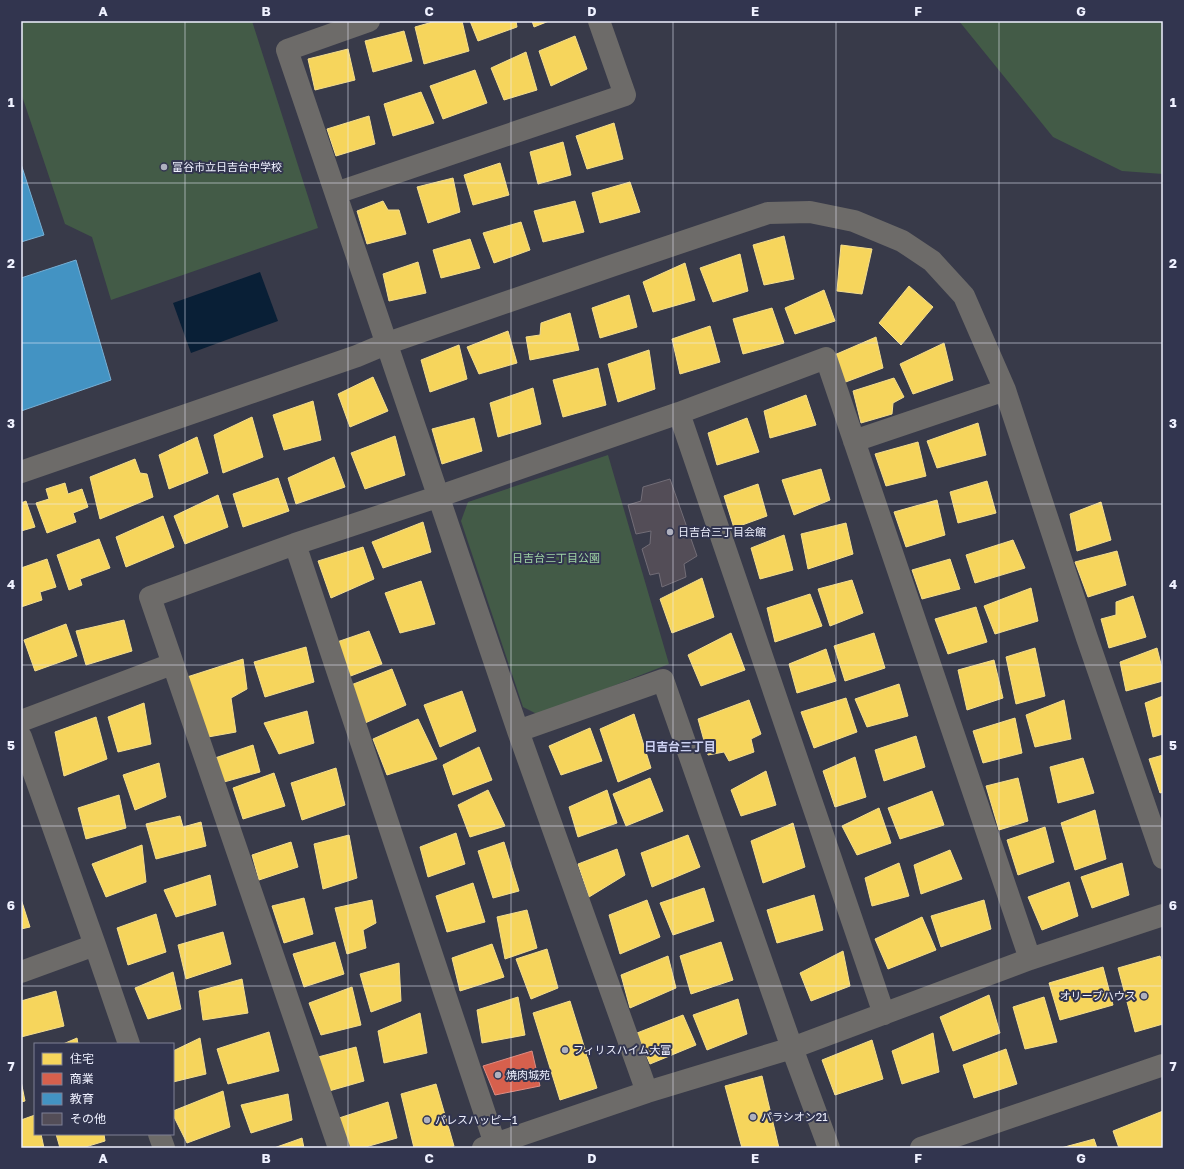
<svg xmlns="http://www.w3.org/2000/svg" width="1184" height="1169" viewBox="0 0 1184 1169" font-family="'Golos Text','Noto Sans JP',sans-serif">
	<style>
		.green { fill: #435b47 }
		.water { fill: #091f36 }
		.homes { fill: #f6d55c; stroke: #f4dd8d }
		.shops { fill: #d6604d; stroke: #de8c82 }
		.schools { fill: #4393c3; stroke: #77afd5 }
		.building { fill: #534d57; stroke: #726d77 }
		.lines { fill: none; stroke-linecap: round; stroke-linejoin: round }
		.minor { stroke: #6d6b69; stroke-width: 22 }
		.grid { fill: none; stroke: #eff1ff; stroke-width: 1; stroke-opacity: 0.55 }
		.poi-dot { fill: #afb1bf; stroke: #32354f; stroke-width: 1.5 }
		.labels { text-anchor: middle; stroke-width: 4; stroke-linejoin: round; paint-order: stroke }
		.poi-label { font-size: 11px; fill: #eff1ff; stroke: #32354f; text-anchor: start }
		.park-label { font-size: 11px; fill: #9fd4a5; stroke: #32354f }
		.neighbourhood-label { font-size: 12px; font-weight: bold; fill: #cbd0f1; stroke: #32354f }
		.neatline { fill: none; stroke: #eff1ff; stroke-width: 1.5 }
		.grid-label { font-size: 13px; text-anchor: middle; font-weight: bold; fill: #eff1ff }
	</style>
	<rect width="100%" height="100%" fill="#383a49"/>
	<path class="green" d="M21,21H252L318,228L111,300L92,237L65,224L21,93Z
		M959,21H1163V174L1122,171L1053,137Z
		M608,455L669,664L539,715L523,707L461,521L468,502Z"/>
	<path class="water" d="M260,272L278,321L191,353L173,303Z"/>
	<path class="homes" d="M436,21H462L469,51L424,64L415,27Z
		M470,21H516L517,27L478,41Z
		M532,21H549L534,27Z
		M404,31L412,61L373,72L365,41Z
		M575,36L587,69L551,86L539,51Z
		M348,49L355,80L315,90L308,59Z
		M526,52L537,90L504,100L491,68Z
		M475,70L487,103L443,119L430,86Z
		M421,92L434,123L393,136L384,104Z
		M369,116L375,144L336,156L327,129Z
		M614,123L623,159L587,169L576,136Z
		M563,142L571,175L538,184L530,152Z
		M500,163L509,195L473,205L464,175Z
		M453,178L460,212L428,223L417,187Z
		M630,182L640,212L600,223L592,193Z
		M383,201L388,210H399L406,234L367,244L357,211Z
		M575,201L584,232L543,242L534,211Z
		M521,222L530,250L494,263L483,233Z
		M784,236L794,279L764,285L753,245Z
		M470,239L480,268L441,278L433,250Z
		M841,245L872,249L862,294L837,291Z
		M740,254L748,291L713,302L700,268Z
		M418,262L426,293L389,301L383,274Z
		M685,263L695,300L653,312L643,282Z
		M909,286L933,307L901,345L879,323Z
		M824,290L835,321L795,334L785,308Z
		M629,295L637,327L600,338L592,308Z
		M772,308L784,343L743,354L733,319Z
		M570,313L579,350L530,360L526,337L540,335L541,323Z
		M710,326L720,362L680,374L672,339Z
		M508,331L517,363L479,374L467,347Z
		M876,337L883,368L843,383L832,356Z
		M944,343L953,380L913,394L900,364Z
		M459,345L467,379L430,392L421,360Z
		M649,350L655,389L618,402L608,364Z
		M598,368L606,405L563,417L553,380Z
		M373,377L388,411L350,427L338,394Z
		M894,378L904,397L893,403L892,414L861,423L853,391Z
		M533,388L541,424L498,437L490,403Z
		M806,395L816,425L770,438L764,411Z
		M313,401L321,440L284,450L273,415Z
		M252,417L263,457L223,473L214,435Z
		M474,418L482,451L442,464L432,429Z
		M747,418L759,452L717,465L708,433Z
		M978,423L986,455L937,468L927,441Z
		M395,436L405,475L365,489L351,453Z
		M197,437L208,473L169,489L159,455Z
		M918,442L926,476L886,486L875,454Z
		M334,457L345,487L296,504L288,478Z
		M135,459L140,473L147,474L153,497L100,519L90,477Z
		M821,469L830,500L794,515L782,480Z
		M278,478L289,511L243,527L233,494Z
		M987,481L996,513L958,523L950,492Z
		M65,483L68,494L82,489L88,507L73,513L76,522L47,533L36,503L49,499L46,489Z
		M758,484L767,516L734,528L724,496Z
		M218,495L228,527L185,544L174,516Z
		M937,500L945,535L906,547L894,512Z
		M26,501L35,527L21,531V503Z
		M1101,502L1111,540L1077,551L1070,514Z
		M163,516L174,547L126,567L116,537Z
		M423,522L431,552L383,568L372,542Z
		M846,523L853,554L808,569L801,534Z
		M784,535L793,570L760,579L751,548Z
		M99,539L110,568L80,579L82,585L69,590L57,555Z
		M1013,540L1025,568L975,583L966,555Z
		M363,547L374,579L331,598L318,561Z
		M1117,551L1126,585L1088,597L1075,562Z
		M47,559L56,587L40,592L42,600L21,607V568Z
		M950,559L960,589L922,599L912,570Z
		M702,578L714,617L672,633L660,599Z
		M852,580L863,613L830,626L818,589Z
		M421,581L435,624L400,633L385,593Z
		M1031,588L1038,621L995,634L984,606Z
		M810,594L822,626L775,642L767,608Z
		M1133,596L1146,637L1109,648L1101,619L1116,615V602Z
		M976,607L987,642L948,654L935,619Z
		M124,620L132,651L86,665L76,631Z
		M66,624L77,656L35,671L24,640Z
		M369,631L382,664L348,677L334,643Z
		M731,633L745,670L701,686L688,655Z
		M874,633L885,668L845,681L834,646Z
		M306,647L314,682L265,697L254,662Z
		M1035,648L1045,696L1016,704L1006,657Z
		M1157,648L1163,672V681L1126,691L1120,662Z
		M826,649L836,681L797,693L789,664Z
		M243,659L247,689L231,698L236,732L208,737L187,677Z
		M994,660L1003,698L967,710L958,670Z
		M392,669L406,705L365,723L351,685Z
		M899,684L908,716L867,727L855,699Z
		M462,691L476,731L440,747L424,705Z
		M1163,696V734L1153,737L1145,703Z
		M846,698L857,732L814,748L801,712Z
		M749,700L761,734L751,739L754,752L729,761L724,752L708,755L698,719Z
		M1064,700L1071,739L1035,747L1026,715Z
		M144,703L151,744L118,752L108,717Z
		M307,711L314,743L279,754L264,723Z
		M634,714L651,768L618,782L600,729Z
		M96,717L107,759L64,776L55,732Z
		M1015,718L1022,753L983,763L973,731Z
		M418,719L437,759L387,775L373,739Z
		M590,728L602,761L561,775L549,746Z
		M916,736L925,767L884,781L875,750Z
		M253,745L260,772L224,782L215,758Z
		M479,747L492,780L453,795L443,765Z
		M1163,755V792L1160,793L1149,759Z
		M855,757L866,797L835,807L823,771Z
		M1083,758L1094,793L1058,803L1050,767Z
		M159,763L166,797L135,810L123,775Z
		M336,768L345,805L302,820L291,783Z
		M766,771L776,805L741,816L731,790Z
		M274,773L285,806L243,819L233,788Z
		M650,778L663,811L626,826L613,794Z
		M1018,778L1028,821L999,830L986,786Z
		M488,790L505,826L470,837L458,805Z
		M607,790L617,823L578,837L569,807Z
		M932,791L944,825L900,839L888,808Z
		M119,795L126,828L86,839L78,808Z
		M879,808L891,843L857,855L842,826Z
		M1095,810L1106,859L1075,870L1061,823Z
		M180,816L183,827L201,822L206,846L156,859L146,824Z
		M793,823L805,867L763,883L751,841Z
		M1045,827L1054,862L1018,875L1007,840Z
		M456,833L465,864L428,877L420,847Z
		M349,835L357,878L323,889L314,844Z
		M688,835L700,867L652,887L641,853Z
		M291,842L298,867L259,880L252,855Z
		M504,842L519,891L493,898L478,851Z
		M142,845L146,882L106,897L92,864Z
		M617,849L625,875L589,897L578,864Z
		M950,850L962,879L921,894L914,865Z
		M899,863L909,896L872,906L865,878Z
		M1122,863L1129,895L1092,908L1081,877Z
		M210,875L216,905L176,917L164,890Z
		M1069,882L1078,916L1042,930L1028,897Z
		M473,883L485,922L447,932L436,896Z
		M704,888L714,921L673,935L660,903Z
		M814,895L823,930L777,943L767,910Z
		M304,898L313,934L284,943L272,906Z
		M21,899L30,927L21,929Z
		M372,900L376,923L363,930L366,948L347,954L335,908Z
		M647,900L660,937L620,954L609,915Z
		M984,900L991,929L941,947L931,916Z
		M527,910L537,948L505,959L497,917Z
		M156,914L166,952L128,965L117,928Z
		M922,917L936,950L888,969L875,939Z
		M223,932L231,964L186,979L178,945Z
		M335,942L344,974L304,987L293,954Z
		M721,942L733,980L691,994L680,956Z
		M492,944L504,977L460,991L452,958Z
		M547,949L558,988L531,999L516,959Z
		M843,951L850,986L811,1001L800,973Z
		M668,956L676,988L630,1008L621,975Z
		M1160,956L1163,965V1024L1135,1032L1118,968Z
		M399,963L401,1001L371,1012L360,974Z
		M1103,967L1113,1005L1060,1020L1049,983Z
		M173,972L181,1009L148,1019L135,988Z
		M242,979L248,1013L203,1020L199,991Z
		M352,987L361,1025L321,1035L309,1003Z
		M56,991L64,1026L21,1037V1001Z
		M989,995L1000,1033L953,1051L940,1017Z
		M518,997L525,1035L482,1043L477,1010Z
		M1044,997L1057,1042L1025,1049L1013,1007Z
		M738,999L747,1034L707,1050L693,1015Z
		M570,1001L597,1088L560,1100L533,1013Z
		M420,1013L427,1053L384,1063L378,1031Z
		M683,1015L696,1045L650,1064L637,1033Z
		M269,1032L279,1071L228,1084L217,1049Z
		M933,1033L939,1072L902,1084L892,1051Z
		M77,1038L78,1044H63Z
		M200,1038L206,1074L173,1082V1051Z
		M872,1040L883,1079L835,1095L822,1060Z
		M356,1047L364,1081L329,1091L318,1057Z
		M1006,1049L1017,1084L974,1098L963,1065Z
		M762,1076L779,1148H742L725,1086Z
		M21,1081L25,1101L21,1102Z
		M436,1084L454,1146L447,1148H414L401,1094Z
		M223,1091L230,1127L187,1143L173,1115V1111Z
		M288,1094L292,1120L251,1133L241,1105Z
		M388,1102L397,1138L362,1148H345L336,1119Z
		M1163,1111V1148H1119L1113,1131Z
		M35,1115V1134H41L44,1148H21V1120Z
		M56,1134H104L105,1141L82,1148H60Z
		M302,1138L304,1148H274Z
		M1094,1139L1097,1148H1061Z"/>
	<path class="shops" d="M532,1051L540,1086L495,1095L483,1066Z"/>
	<path class="schools" d="M21,164L44,235L21,242Z
		M76,260L111,380L21,411V278Z"/>
	<path class="building" d="M670,479L697,556L684,564L686,577L662,587L659,573L650,575L642,549L650,544L651,531L636,534L628,505L641,501L643,487Z"/>
	<g class="lines">
		<path class="minor" d="M369,21L287,50L518,731L647,1092
			M336,193L625,95L599,21
			M679,413L884,1014
			M854,441L1005,390
			M21,472L357,356L388,343L611,266L768,213L810,212L854,221L902,241L932,261L964,296L1005,390L1087,638L1163,858
			M295,544L495,1144
			M21,721L172,664
			M518,731L663,680L792,1048L829,1148
			M21,737L95,945L129,1044
			M21,972L95,945
			M159,1134L164,1148
			M339,1148L150,597L295,544L440,496L679,413L826,358L1030,959
			M483,1148L647,1092L792,1048L1030,959L1163,915
			M921,1148L1163,1065"/>
	</g>
	<path class="grid" d="M185,21V1148M348,21V1148M511,21V1148M673,21V1148M836,21V1148M999,21V1148M21,183H1163M21,343H1163M21,504H1163M21,665H1163M21,826H1163M21,986H1163"/>
	<g class="poi-dot">
		<circle cx="164" cy="167" r="4"/>
		<circle cx="670" cy="532" r="4"/>
		<circle cx="1144" cy="996" r="4"/>
		<circle cx="565" cy="1050" r="4"/>
		<circle cx="498" cy="1075" r="4"/>
		<circle cx="753" cy="1117" r="4"/>
		<circle cx="427" cy="1120" r="4"/>
	</g>
	<g class="labels">
		<g class="poi-label">
			<text x="172" y="171">富谷市立日吉台中学校</text>
			<text x="678" y="536">日吉台三丁目会館</text>
			<text x="1136" y="1000" text-anchor="end">オリーブハウス</text>
			<text x="573" y="1054">フィリスハイム大富</text>
			<text x="506" y="1079">焼肉城苑</text>
			<text x="761" y="1121">パラシオン21</text>
			<text x="435" y="1124">パレスハッピー1</text>
		</g>
		<g class="park-label">
			<text x="556" y="562">日吉台三丁目公園</text>
		</g>
		<g class="neighbourhood-label">
			<text x="680" y="751">日吉台三丁目</text>
		</g>
	</g>
	<rect width="1184" height="1169" fill="none" stroke="#32354f" stroke-width="44"/>
	<rect x="34" y="1043" width="140" height="92" fill="#32354f" stroke="#7e8095"/>
	<rect x="42" y="1053" width="20" height="12" fill="#f6d55c" stroke="#7e8095"/>
	<text x="70" y="1063" font-size="12" fill="#eff1ff">住宅</text>
	<rect x="42" y="1073" width="20" height="12" fill="#d6604d" stroke="#7e8095"/>
	<text x="70" y="1083" font-size="12" fill="#eff1ff">商業</text>
	<rect x="42" y="1093" width="20" height="12" fill="#4393c3" stroke="#7e8095"/>
	<text x="70" y="1103" font-size="12" fill="#eff1ff">教育</text>
	<rect x="42" y="1113" width="20" height="12" fill="#534d57" stroke="#7e8095"/>
	<text x="70" y="1123" font-size="12" fill="#eff1ff">その他</text>
	<rect x="22" y="22" width="1140" height="1125" class="neatline"/>
	<g class="grid-label">
		<text x="103" y="16">A</text>
		<text x="266" y="16">B</text>
		<text x="429" y="16">C</text>
		<text x="592" y="16">D</text>
		<text x="755" y="16">E</text>
		<text x="918" y="16">F</text>
		<text x="1081" y="16">G</text>
		<text x="11" y="107">1</text>
		<text x="1173" y="107">1</text>
		<text x="11" y="268">2</text>
		<text x="1173" y="268">2</text>
		<text x="11" y="428">3</text>
		<text x="1173" y="428">3</text>
		<text x="11" y="589">4</text>
		<text x="1173" y="589">4</text>
		<text x="11" y="750">5</text>
		<text x="1173" y="750">5</text>
		<text x="11" y="910">6</text>
		<text x="1173" y="910">6</text>
		<text x="11" y="1071">7</text>
		<text x="1173" y="1071">7</text>
		<text x="103" y="1163">A</text>
		<text x="266" y="1163">B</text>
		<text x="429" y="1163">C</text>
		<text x="592" y="1163">D</text>
		<text x="755" y="1163">E</text>
		<text x="918" y="1163">F</text>
		<text x="1081" y="1163">G</text>
	</g>
</svg>
